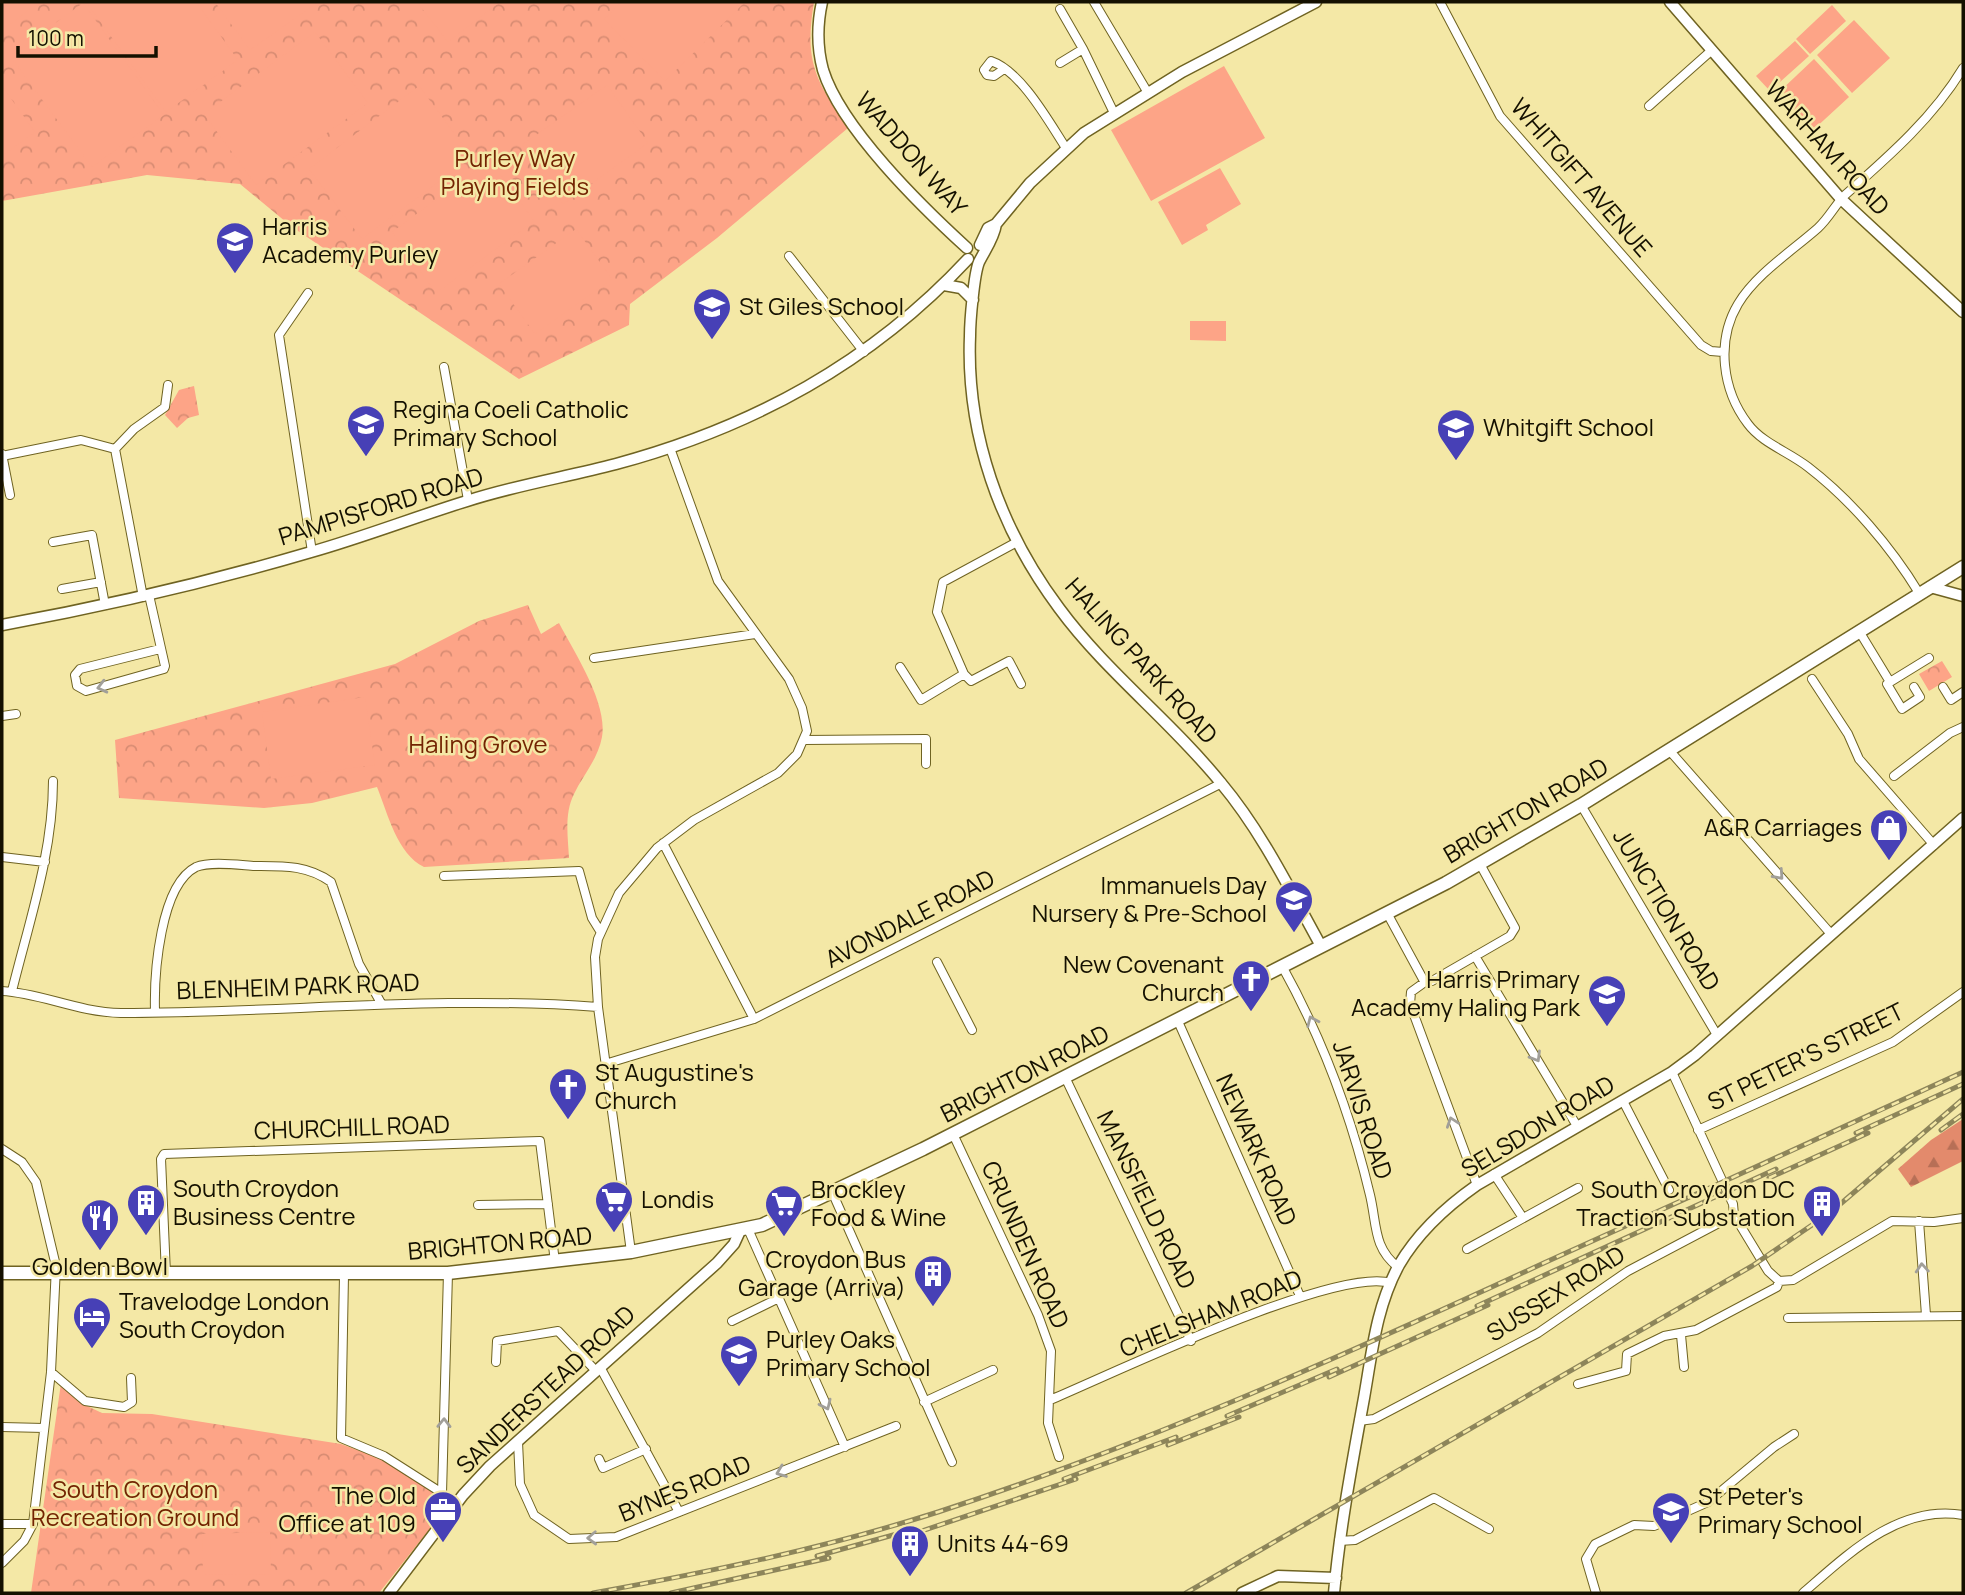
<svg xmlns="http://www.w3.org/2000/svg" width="1965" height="1595" viewBox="0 0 1965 1595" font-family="Manrope,sans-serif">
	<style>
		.forest { fill: url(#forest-firs) }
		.park { fill: url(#park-crowns) }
		.pitch { fill: #fda487 }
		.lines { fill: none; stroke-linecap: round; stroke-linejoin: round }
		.street-casing { stroke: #6f6322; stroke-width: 10 }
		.secondary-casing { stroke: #6f6322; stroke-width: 13 }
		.primary-casing { stroke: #6f6322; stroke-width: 15 }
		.street { stroke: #fff; stroke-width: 8 }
		.secondary { stroke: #fff; stroke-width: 10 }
		.primary { stroke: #fff; stroke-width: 12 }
		.rail-casing { stroke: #8d855a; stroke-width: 5 }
		.rail { stroke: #f4e8a6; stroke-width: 2.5; stroke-dasharray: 8; stroke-linecap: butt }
		.oneway { stroke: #a19f99 }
		.labels { text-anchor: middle; stroke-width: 5; stroke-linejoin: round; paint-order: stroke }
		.street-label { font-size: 24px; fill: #141000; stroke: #f4e8a6 }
		.park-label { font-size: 24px; fill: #732302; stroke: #f4e8a6 }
		.poi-label { font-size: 24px; fill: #141000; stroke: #f4e8a6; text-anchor: start }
	</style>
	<defs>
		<pattern id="forest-firs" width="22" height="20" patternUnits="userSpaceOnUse" patternTransform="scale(1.75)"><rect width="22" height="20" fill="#e38a6c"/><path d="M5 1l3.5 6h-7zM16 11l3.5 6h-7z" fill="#b76f56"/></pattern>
		<pattern id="park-crowns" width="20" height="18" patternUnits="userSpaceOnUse" patternTransform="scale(1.75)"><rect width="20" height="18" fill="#fda487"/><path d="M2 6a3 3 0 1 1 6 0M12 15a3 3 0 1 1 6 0" fill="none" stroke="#d88c73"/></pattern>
	</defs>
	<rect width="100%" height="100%" fill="#f4e8a6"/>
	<path class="forest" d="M1963,1119V1161L1911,1187L1898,1169L1931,1140Z"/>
	<path class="park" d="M2,2H814C804,61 815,80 848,128L717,238L630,304L629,325L519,379L292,227L240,184L147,175L2,201Z
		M194,386L199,415L188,418L177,428L165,415L179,390Z
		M528,605L541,634L559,623C574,652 608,703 602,737C598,759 583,775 574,794C564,814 568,837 569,858L424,867C397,854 388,814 377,787L312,803L264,808L119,798L115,740L395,664L479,621Z
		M1942,661L1952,677L1929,691L1919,674Z
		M61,1383L85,1405L102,1413L152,1414L341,1444L382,1459L439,1495L443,1512L379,1593H31Z"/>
	<path class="pitch" d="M2,2H40L2,30Z
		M86,2H196L238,60L166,112Z
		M215,2H318L250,50Z
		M417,2H500L448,42Z
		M622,2H745L665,81L604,19Z
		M83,3L164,115L92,167L10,56Z
		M1832,5L1846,21L1810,54L1796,39Z
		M1854,20L1890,58L1852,93L1817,55Z
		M315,32L368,103L256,185L204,114Z
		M1795,41L1809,56L1770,91L1756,76Z
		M1814,59L1849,97L1812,131L1777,94Z
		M1224,66L1265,138L1151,201L1111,130Z
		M607,85L648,143L563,204L522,145Z
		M2,86L35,132L2,156Z
		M419,86L472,157L362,239L309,169Z
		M490,160L534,221L436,293L392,232Z
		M1220,168L1241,204L1206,225L1208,230L1182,245L1158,202Z
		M576,229L612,279L535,334L499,284Z
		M1190,321H1226V341L1190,340Z
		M365,697L375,765L271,779L262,712Z
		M270,1532L271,1574L203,1575L202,1534Z"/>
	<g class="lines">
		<defs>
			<path id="street" d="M1094,2L1148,93
				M1440,2L1500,116L1701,345L1711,351L1723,352
				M1060,9L1083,49
				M1060,63L1083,49L1114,113
				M1004,69L994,76L987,75L984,70L991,61C1021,71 1049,122 1066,148
				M1649,106L1712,50
				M789,256L864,352
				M308,293L279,335L312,552
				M444,367L468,500
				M115,449L143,597
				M115,449L134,429L165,407L168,385
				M2,454L10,495
				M2,456L81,440L115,449
				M53,542L92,535L105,605
				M1017,542L943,582L937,612L964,674L971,681L1009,661L1021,684
				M62,589L101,582
				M1919,593C1891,547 1851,500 1808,467C1789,452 1762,443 1748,424C1722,390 1716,341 1738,304C1756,274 1792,251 1818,228C1829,218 1835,205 1845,195C1888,157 1933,118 1963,68
				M149,595L165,666L164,669L86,691L77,686L75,675L80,669L160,649
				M1859,631L1890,682L1929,658
				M594,658L755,634
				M900,667L921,700L964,674
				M1812,679L1848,734L1859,759L1934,845
				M1890,682L1887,684L1902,709L1920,697L1914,687
				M1943,687L1951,700L1963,692
				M2,716L16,714
				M804,740L926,739V764
				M1669,750L1831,934
				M1894,776L1950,733L1963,727
				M1581,805L1717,1035
				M663,843L754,1019
				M2,857L45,862
				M444,876L579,871L592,918L600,931
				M1387,913L1424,981H1432L1510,936L1515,928L1480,864
				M1475,956L1577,1126
				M937,962L972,1030
				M1282,966C1322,1038 1351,1115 1370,1195C1377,1224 1373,1248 1398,1267
				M1425,982L1411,992L1410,1004L1477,1185
				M2,991C41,993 77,1012 121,1013C281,1013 438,995 598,1007
				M12,991C29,922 53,853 53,781
				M155,1011C154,974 160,885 196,867C210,861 239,865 255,866C284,866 307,865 331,882L359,964L381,1003
				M1177,1019L1300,1296
				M605,1064L754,1019L1222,783
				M1672,1072L1733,1204L1734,1215L1768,1271L1779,1281
				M1065,1077L1191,1341
				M1623,1101L1669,1190
				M1698,1130L1893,1042L1963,992
				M953,1134L1038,1315L1051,1351L1048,1423L1059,1457
				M2,1149L22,1162L36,1182L56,1266L51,1372L33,1524L24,1541L2,1563
				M1494,1174L1523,1218
				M833,1194L952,1462
				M478,1205L548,1204
				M1919,1221L1926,1315
				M748,1229L845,1447
				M1467,1249L1578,1188
				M631,1252L598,1007L595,957L598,939L619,893L657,848L694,820L778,773L797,754L807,731L802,708L789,679L718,581L670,448
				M448,1273L442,1493L448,1515
				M166,1274L161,1159L164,1154L540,1141L555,1262
				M344,1275L341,1438L384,1456L442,1493
				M1779,1281L1793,1280L1892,1221L1934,1222L1963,1218
				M1788,1318L1963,1316
				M732,1321L777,1299
				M1681,1335L1684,1367
				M496,1362L497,1341L558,1331L596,1371
				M600,1367L679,1512
				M51,1372L85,1401L124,1407L132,1402L131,1378
				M1578,1384L1626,1371L1627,1354L1664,1336L1696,1330L1777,1287L1779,1281
				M1050,1400C1112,1374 1336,1266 1391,1283
				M924,1402L993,1370
				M1359,1421L1374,1419L1538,1333L1628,1271L1734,1215
				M2,1427L44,1428
				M518,1442L520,1484L534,1515L569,1539L616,1537L896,1426
				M599,1459L603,1468L646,1449
				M2,1524H33
				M1339,1541L1355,1540L1434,1498L1489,1529
				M1596,1593L1586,1559L1595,1544L1634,1525L1654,1526L1708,1502L1774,1447L1794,1434
				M1803,1593C1848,1554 1899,1504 1963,1515"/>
			<path id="secondary" d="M822,2C817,25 817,48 823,70C841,128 922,207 967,248
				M1670,2L1841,199L1963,312
				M996,224C994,238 985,250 979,262C974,274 970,321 970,336C966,434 1000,529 1059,608C1106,672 1171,721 1221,783C1262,832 1290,890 1321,946
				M980,245L988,228L996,224L1030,183L1084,133L1182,72L1316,2
				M944,285L961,288L973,300
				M1930,587L1963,596
				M2,625C106,606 209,582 311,552C364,537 415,517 467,501C516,485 567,477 616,464C753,427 871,363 968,259
				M389,1593L463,1495L490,1466L717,1263L734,1244L740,1231
				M1242,1593L1278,1576L1336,1578
				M1334,1593C1340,1527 1352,1464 1364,1398C1372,1353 1376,1307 1399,1265C1417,1234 1447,1206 1477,1185L1672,1072L1695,1055L1963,818"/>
			<path id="primary" d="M2,1273H448L631,1252L762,1225L923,1149L1446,883L1581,805L1963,567"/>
		</defs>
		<use href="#street" class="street-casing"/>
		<use href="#secondary" class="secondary-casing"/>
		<use href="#primary" class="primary-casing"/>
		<use href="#street" class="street"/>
		<use href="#secondary" class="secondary"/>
		<use href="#primary" class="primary"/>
		<defs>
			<path id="rail" d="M1941,1130L1963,1114
				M1856,1133L1963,1084
				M1769,1178L1868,1133
				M1477,1306L1776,1169
				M1329,1377L1488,1305
				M1227,1416L1337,1369
				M1168,1445L1239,1417
				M1064,1479L1176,1437
				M907,1536L1076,1479
				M817,1556L915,1529
				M593,1593C709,1572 826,1548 938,1512C1147,1444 1347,1354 1546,1262C1685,1199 1825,1136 1963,1072
				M671,1593L829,1558
				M1186,1593L1752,1266L1831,1212L1963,1099"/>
		</defs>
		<use href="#rail" class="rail-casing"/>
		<use href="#rail" class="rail"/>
	</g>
	<defs><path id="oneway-chevron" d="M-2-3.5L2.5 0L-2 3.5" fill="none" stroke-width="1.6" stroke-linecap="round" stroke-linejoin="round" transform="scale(1.75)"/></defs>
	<g class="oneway">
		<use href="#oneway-chevron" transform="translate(102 687) rotate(166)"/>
		<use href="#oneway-chevron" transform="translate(1779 875) rotate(48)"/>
		<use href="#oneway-chevron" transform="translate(1312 1021) rotate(-114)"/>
		<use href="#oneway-chevron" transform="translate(1536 1057) rotate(59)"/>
		<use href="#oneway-chevron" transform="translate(1452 1122) rotate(-109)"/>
		<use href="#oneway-chevron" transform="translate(1922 1268) rotate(-94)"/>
		<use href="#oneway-chevron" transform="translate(826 1405) rotate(65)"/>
		<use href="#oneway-chevron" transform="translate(444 1423) rotate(-89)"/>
		<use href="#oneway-chevron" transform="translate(781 1472) rotate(159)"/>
		<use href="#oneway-chevron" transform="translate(592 1538) rotate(178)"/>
	</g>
	<defs>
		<symbol id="school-pin" viewBox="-11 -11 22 30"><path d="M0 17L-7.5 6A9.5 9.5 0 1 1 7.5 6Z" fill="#4740b6" stroke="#f4e8a6"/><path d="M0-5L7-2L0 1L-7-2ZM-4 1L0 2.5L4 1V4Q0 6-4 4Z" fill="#fff"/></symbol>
		<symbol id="shop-pin" viewBox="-11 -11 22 30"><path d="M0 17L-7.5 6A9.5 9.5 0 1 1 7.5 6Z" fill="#4740b6" stroke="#f4e8a6"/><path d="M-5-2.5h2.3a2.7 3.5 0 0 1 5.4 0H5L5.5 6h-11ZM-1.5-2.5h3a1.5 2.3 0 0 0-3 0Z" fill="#fff"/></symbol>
		<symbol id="church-pin" viewBox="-11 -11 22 30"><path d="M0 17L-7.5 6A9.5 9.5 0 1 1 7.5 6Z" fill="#4740b6" stroke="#f4e8a6"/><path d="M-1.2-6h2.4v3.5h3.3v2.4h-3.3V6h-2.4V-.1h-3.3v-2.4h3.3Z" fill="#fff"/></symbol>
		<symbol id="supermarket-pin" viewBox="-11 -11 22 30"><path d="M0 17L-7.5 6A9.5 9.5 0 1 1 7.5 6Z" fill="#4740b6" stroke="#f4e8a6"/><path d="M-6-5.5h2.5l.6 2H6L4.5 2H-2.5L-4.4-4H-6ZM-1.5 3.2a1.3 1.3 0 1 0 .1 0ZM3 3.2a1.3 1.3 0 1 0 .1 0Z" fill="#fff"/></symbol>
		<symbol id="building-pin" viewBox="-11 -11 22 30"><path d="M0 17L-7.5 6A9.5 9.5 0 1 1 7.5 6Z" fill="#4740b6" stroke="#f4e8a6"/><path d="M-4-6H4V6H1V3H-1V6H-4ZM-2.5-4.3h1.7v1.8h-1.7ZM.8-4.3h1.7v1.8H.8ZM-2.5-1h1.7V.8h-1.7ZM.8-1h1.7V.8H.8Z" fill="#fff"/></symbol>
		<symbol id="restaurant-pin" viewBox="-11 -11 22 30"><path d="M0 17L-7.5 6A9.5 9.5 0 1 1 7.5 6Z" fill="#4740b6" stroke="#f4e8a6"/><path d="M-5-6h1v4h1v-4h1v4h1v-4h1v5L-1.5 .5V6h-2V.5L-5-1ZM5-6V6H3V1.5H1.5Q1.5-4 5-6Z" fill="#fff"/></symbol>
		<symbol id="hotel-pin" viewBox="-11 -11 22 30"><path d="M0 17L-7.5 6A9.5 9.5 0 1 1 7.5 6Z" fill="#4740b6" stroke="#f4e8a6"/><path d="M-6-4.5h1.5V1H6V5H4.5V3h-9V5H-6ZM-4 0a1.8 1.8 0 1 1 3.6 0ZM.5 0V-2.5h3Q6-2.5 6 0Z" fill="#fff"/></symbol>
		<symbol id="office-pin" viewBox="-11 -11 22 30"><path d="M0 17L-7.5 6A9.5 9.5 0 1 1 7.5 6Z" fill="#4740b6" stroke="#f4e8a6"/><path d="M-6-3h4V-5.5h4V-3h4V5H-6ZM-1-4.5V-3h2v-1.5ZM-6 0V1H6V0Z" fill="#fff"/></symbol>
	</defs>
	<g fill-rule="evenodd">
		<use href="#school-pin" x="213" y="219" width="44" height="60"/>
		<use href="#school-pin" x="690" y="285" width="44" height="60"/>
		<use href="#school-pin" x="344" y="402" width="44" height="60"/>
		<use href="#school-pin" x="1434" y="406" width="44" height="60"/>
		<use href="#shop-pin" x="1867" y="806" width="44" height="60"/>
		<use href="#school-pin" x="1272" y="878" width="44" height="60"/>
		<use href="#church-pin" x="1229" y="957" width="44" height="60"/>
		<use href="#school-pin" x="1585" y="972" width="44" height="60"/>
		<use href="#church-pin" x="546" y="1065" width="44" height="60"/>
		<use href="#supermarket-pin" x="592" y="1178" width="44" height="60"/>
		<use href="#building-pin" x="124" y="1181" width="44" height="60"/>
		<use href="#supermarket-pin" x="762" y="1182" width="44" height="60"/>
		<use href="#building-pin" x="1800" y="1182" width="44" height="60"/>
		<use href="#restaurant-pin" x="78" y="1196" width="44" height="60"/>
		<use href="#building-pin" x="911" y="1252" width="44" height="60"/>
		<use href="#hotel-pin" x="70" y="1294" width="44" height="60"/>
		<use href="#school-pin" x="717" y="1332" width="44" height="60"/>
		<use href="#office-pin" x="421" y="1488" width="44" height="60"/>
		<use href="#school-pin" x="1649" y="1489" width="44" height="60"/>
		<use href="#building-pin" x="888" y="1522" width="44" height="60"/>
	</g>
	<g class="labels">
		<g class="street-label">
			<text transform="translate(1827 148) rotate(48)" y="8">WARHAM ROAD</text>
			<text transform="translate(911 154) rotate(49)" y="8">WADDON WAY</text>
			<text transform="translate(1581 178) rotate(49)" y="8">WHITGIFT AVENUE</text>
			<text transform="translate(381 507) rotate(-17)" y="8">PAMPISFORD ROAD</text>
			<text transform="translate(1141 661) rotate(48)" y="8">HALING PARK ROAD</text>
			<text transform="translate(1526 811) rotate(-30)" y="8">BRIGHTON ROAD</text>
			<text transform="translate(1666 910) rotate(59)" y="8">JUNCTION ROAD</text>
			<text transform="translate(910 919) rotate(-27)" y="8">AVONDALE ROAD</text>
			<text transform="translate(298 987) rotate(-2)" y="8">BLENHEIM PARK ROAD</text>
			<text transform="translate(1806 1057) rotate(-26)" y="8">ST PETER'S STREET</text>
			<text transform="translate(1025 1074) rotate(-27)" y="8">BRIGHTON ROAD</text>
			<text transform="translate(1362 1110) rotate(72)" y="8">JARVIS ROAD</text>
			<text transform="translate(1538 1127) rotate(-31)" y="8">SELSDON ROAD</text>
			<text transform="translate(352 1128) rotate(-2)" y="8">CHURCHILL ROAD</text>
			<text transform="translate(1256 1150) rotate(66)" y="8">NEWARK ROAD</text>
			<text transform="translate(1146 1200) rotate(64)" y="8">MANSFIELD ROAD</text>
			<text transform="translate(500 1244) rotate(-5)" y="8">BRIGHTON ROAD</text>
			<text transform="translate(1025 1245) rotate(66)" y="8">CRUNDEN ROAD</text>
			<text transform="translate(1556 1294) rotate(-32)" y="8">SUSSEX ROAD</text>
			<text transform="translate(1211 1314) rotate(-22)" y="8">CHELSHAM ROAD</text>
			<text transform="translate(546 1390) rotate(-43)" y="8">SANDERSTEAD ROAD</text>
			<text transform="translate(685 1489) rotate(-22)" y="8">BYNES ROAD</text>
		</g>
		<g class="park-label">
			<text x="515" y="167">Purley Way<tspan x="515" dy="28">Playing Fields</tspan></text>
			<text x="478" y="753">Haling Grove</text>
			<text x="135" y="1498">South Croydon<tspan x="135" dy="28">Recreation Ground</tspan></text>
		</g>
		<g class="poi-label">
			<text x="262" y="235">Harris<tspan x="262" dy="28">Academy Purley</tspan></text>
			<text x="739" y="315">St Giles School</text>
			<text x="393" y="418">Regina Coeli Catholic<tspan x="393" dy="28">Primary School</tspan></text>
			<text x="1483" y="436">Whitgift School</text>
			<text x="1862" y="836" text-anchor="end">A&amp;R Carriages</text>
			<text x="1267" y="894" text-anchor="end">Immanuels Day<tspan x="1267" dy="28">Nursery &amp; Pre-School</tspan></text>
			<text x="1224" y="973" text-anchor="end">New Covenant<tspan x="1224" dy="28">Church</tspan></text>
			<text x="1580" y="988" text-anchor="end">Harris Primary<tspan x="1580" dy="28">Academy Haling Park</tspan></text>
			<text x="595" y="1081">St Augustine's<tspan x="595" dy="28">Church</tspan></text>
			<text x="173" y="1197">South Croydon<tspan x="173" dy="28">Business Centre</tspan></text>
			<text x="811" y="1198">Brockley<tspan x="811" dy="28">Food &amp; Wine</tspan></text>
			<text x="1795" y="1198" text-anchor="end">South Croydon DC<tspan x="1795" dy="28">Traction Substation</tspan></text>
			<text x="641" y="1208">Londis</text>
			<text x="906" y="1268" text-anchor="end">Croydon Bus<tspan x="906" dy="28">Garage (Arriva)</tspan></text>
			<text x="100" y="1275" text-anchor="middle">Golden Bowl</text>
			<text x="119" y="1310">Travelodge London<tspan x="119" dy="28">South Croydon</tspan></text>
			<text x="766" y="1348">Purley Oaks<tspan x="766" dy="28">Primary School</tspan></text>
			<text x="416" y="1504" text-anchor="end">The Old<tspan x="416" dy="28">Office at 109</tspan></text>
			<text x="1698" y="1505">St Peter's<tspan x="1698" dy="28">Primary School</tspan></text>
			<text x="937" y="1552">Units 44-69</text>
		</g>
	</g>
	<rect width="1965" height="1595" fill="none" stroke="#141000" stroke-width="7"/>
	<path d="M18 46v10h138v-10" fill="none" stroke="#141000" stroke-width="3.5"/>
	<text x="28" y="46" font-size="21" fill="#141000" stroke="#f4e8a6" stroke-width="5" paint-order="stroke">100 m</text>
</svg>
